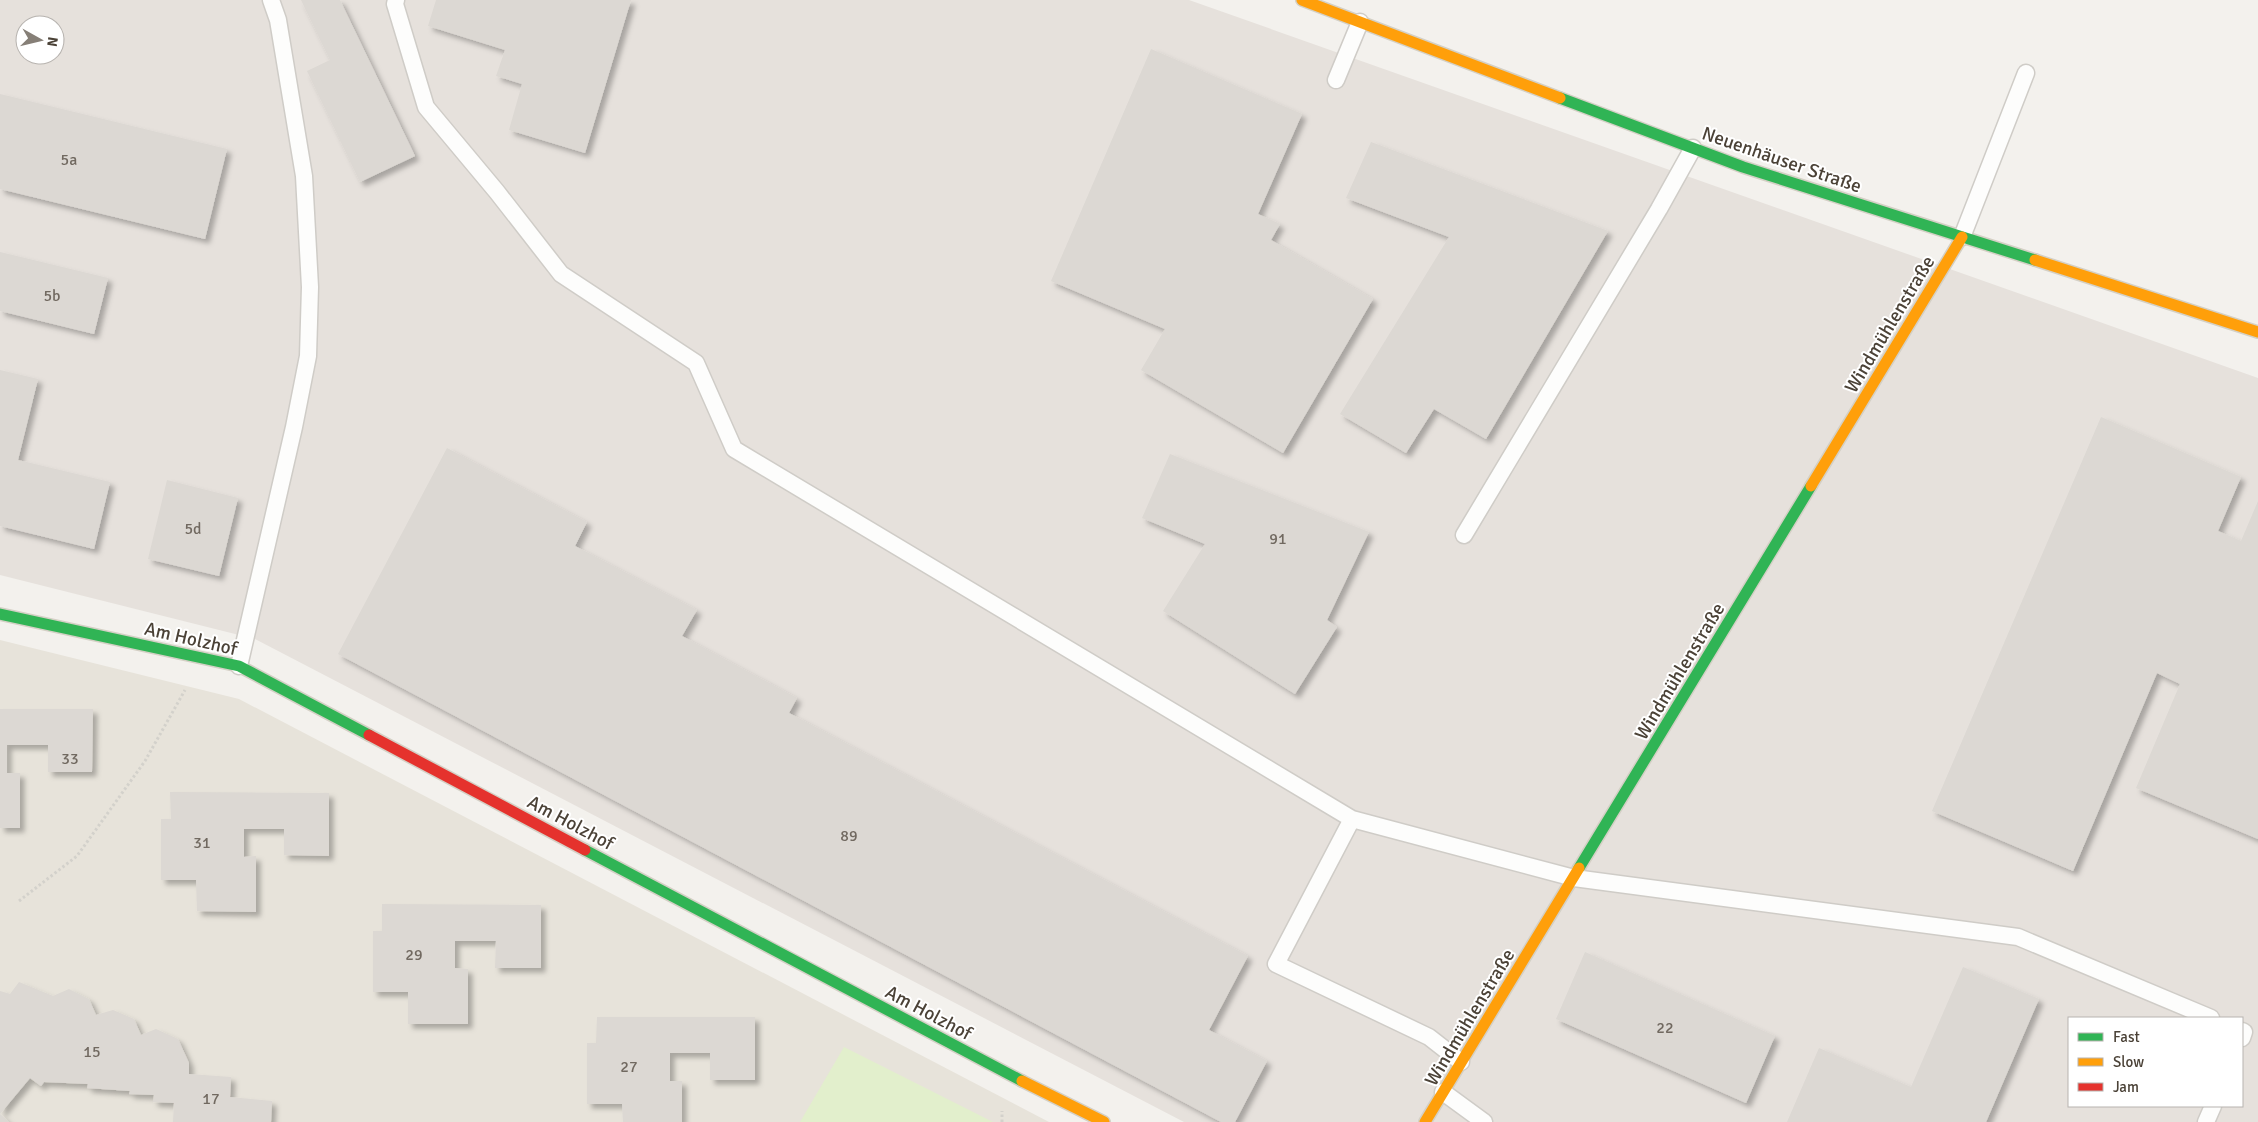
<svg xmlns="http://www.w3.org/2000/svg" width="2258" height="1122" viewBox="0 0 2258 1122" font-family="Signika,sans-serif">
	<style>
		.residential { fill: #e7e3da }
		.industrial { fill: #e6e1dc; fill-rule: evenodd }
		.green { fill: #e2efcc }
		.building { fill: #dcd8d3; filter: url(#shadow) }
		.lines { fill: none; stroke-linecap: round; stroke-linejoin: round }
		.lane-casing { stroke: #cfccc7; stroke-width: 19 }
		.fast-casing { stroke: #d4d0c5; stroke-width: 14 }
		.slow-casing { stroke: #d4d0c5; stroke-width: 14 }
		.jam-casing { stroke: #d4d0c5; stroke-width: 14 }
		.path { stroke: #d3d1cb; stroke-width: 3; stroke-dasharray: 2.5 2.5; stroke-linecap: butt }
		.lane { stroke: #fdfdfc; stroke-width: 16 }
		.fast { stroke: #30b455; stroke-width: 11 }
		.slow { stroke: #ff9f0a; stroke-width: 11 }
		.jam { stroke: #e5322d; stroke-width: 11 }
		.labels { text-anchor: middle; stroke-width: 4; stroke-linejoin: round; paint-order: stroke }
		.number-label { font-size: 16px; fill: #716960 }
		.street-label { font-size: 19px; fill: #4b4237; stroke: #fff }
	</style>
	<defs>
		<filter id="shadow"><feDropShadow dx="4.5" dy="4.5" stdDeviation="2.5" flood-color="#0004"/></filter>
	</defs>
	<rect width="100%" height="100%" fill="#f3f1ed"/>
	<path class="residential" d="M0,640L239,699L1049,1122H0Z"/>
	<path class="industrial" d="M0,0H1189L2258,378V1122H1184L255,639L0,575ZM25,25H55V55H25ZM2069,1018H2242V1106H2069Z"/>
	<path class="green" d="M844,1047L993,1122H800Z"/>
	<path class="building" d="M301,0H340L415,156L360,182L307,71L330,60Z
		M436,0H631L585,153L509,130L522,84L496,76L505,50L428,26Z
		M1151,49L1302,114L1258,214L1280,224L1271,240L1373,299L1283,453L1141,370L1165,329L1051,281Z
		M0,94L227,149L205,239L0,189Z
		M1371,142L1608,231L1486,439L1434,409L1406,453L1340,414L1449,237L1346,198Z
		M0,252L108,278L94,334L0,311Z
		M0,370L38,379L18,460L110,482L94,549L0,526Z
		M2101,417L2241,477L2218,531L2241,541L2258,501V839L2136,788L2180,684L2157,673L2073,871L1932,811Z
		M447,448L587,522L575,546L697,610L682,636L797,698L789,713L1248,956L1209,1030L1267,1061L1235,1122H1221L338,654Z
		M1170,454L1369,532L1327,620L1337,627L1295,694L1163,611L1205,544L1142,518Z
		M167,480L238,498L219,576L148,559Z
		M0,709H93L92,772H48V745H7V773H20V828H0Z
		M170,792L329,793V856L284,855V829H244V857L256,856V912L197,911L196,880H161V819H171Z
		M382,904L541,905V968H495L496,941H455V968L468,969V1024H408V992H373V931H382Z
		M1585,952L1775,1036L1746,1103L1556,1019Z
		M1963,967L2039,999L1986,1122H1787L1819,1048L1911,1087Z
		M19,982L53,996L69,989L89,999L96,1015L113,1010L134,1019L141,1035L156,1029L178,1039L189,1063V1074L231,1077L230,1097L272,1101L271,1122H173L174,1103L153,1102L154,1095L129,1094L130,1091L87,1088L88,1084L44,1082L41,1086L30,1078L0,1114L9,1122H0V991L10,994Z
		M597,1017H755V1080H710V1053H670V1081H682V1122H623L622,1104H587V1043H596Z"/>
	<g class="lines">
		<defs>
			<path id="lane" d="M396,0L395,4L426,107L497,192L561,274L696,363L734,449L1352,819L1574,878L2018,937L2211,1018
				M1336,80L1360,22
				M1962,237L2026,73
				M1464,535L1659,209L1693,148
				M239,666L294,427L308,356L310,287L304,176L278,20L271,0
				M1352,819L1276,964L1429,1037L1461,1062
				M2242,1031L2244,1032L2242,1038
				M1443,1092L1484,1122
				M2206,1122L2213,1106"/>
			<path id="fast" d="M1560,98L1743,167L2035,260
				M0,614L239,666L369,735
				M585,850L1022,1081
				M1579,868L1811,486"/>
			<path id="slow" d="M1302,0L1560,98
				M2035,260L2258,332
				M1811,486L1962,237
				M1022,1081L1104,1122
				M1425,1122L1579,868"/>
			<path id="jam" d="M369,735L585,850"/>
		</defs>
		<use href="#lane" class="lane-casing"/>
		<use href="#fast" class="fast-casing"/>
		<use href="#slow" class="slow-casing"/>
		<use href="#jam" class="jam-casing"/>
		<path class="path" d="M19,901L77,856L145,761L185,690
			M1002,1122V1111"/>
		<use href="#lane" class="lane"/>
		<use href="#fast" class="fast"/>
		<use href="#slow" class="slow"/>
		<use href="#jam" class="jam"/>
	</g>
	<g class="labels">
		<g class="number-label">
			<text x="69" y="165">5a</text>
			<text x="52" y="301">5b</text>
			<text x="193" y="534">5d</text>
			<text x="1278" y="544">91</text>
			<text x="70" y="764">33</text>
			<text x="849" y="841">89</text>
			<text x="202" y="848">31</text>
			<text x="414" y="960">29</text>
			<text x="1665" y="1033">22</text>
			<text x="92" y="1057">15</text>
			<text x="629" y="1072">27</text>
			<text x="211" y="1104">17</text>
		</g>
		<g class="street-label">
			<text transform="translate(1782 159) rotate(19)" y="7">Neuenhäuser Straße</text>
			<text transform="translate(1889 324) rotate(-59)" y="7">Windmühlenstraße</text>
			<text transform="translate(191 638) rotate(13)" y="7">Am Holzhof</text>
			<text transform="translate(1679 671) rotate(-59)" y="7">Windmühlenstraße</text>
			<text transform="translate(571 822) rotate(28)" y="7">Am Holzhof</text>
			<text transform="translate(929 1012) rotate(28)" y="7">Am Holzhof</text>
			<text transform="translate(1469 1017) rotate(-59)" y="7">Windmühlenstraße</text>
		</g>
	</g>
	<rect x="2068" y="1017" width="175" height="90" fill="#ffffff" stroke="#b7b3af"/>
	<rect x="2078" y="1033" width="25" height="8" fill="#30b455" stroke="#b7b3af"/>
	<text x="2113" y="1042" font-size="15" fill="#4b4237">Fast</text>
	<rect x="2078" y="1058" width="25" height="8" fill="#ff9f0a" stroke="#b7b3af"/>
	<text x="2113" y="1067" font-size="15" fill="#4b4237">Slow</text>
	<rect x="2078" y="1083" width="25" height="8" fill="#e5322d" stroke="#b7b3af"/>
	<text x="2113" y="1092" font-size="15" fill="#4b4237">Jam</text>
	<g transform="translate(40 40) rotate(98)"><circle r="24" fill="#ffffff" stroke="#b7b3af"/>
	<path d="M0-4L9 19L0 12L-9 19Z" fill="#867f77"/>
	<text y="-8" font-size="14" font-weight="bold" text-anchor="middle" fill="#4b4237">N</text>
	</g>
</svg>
